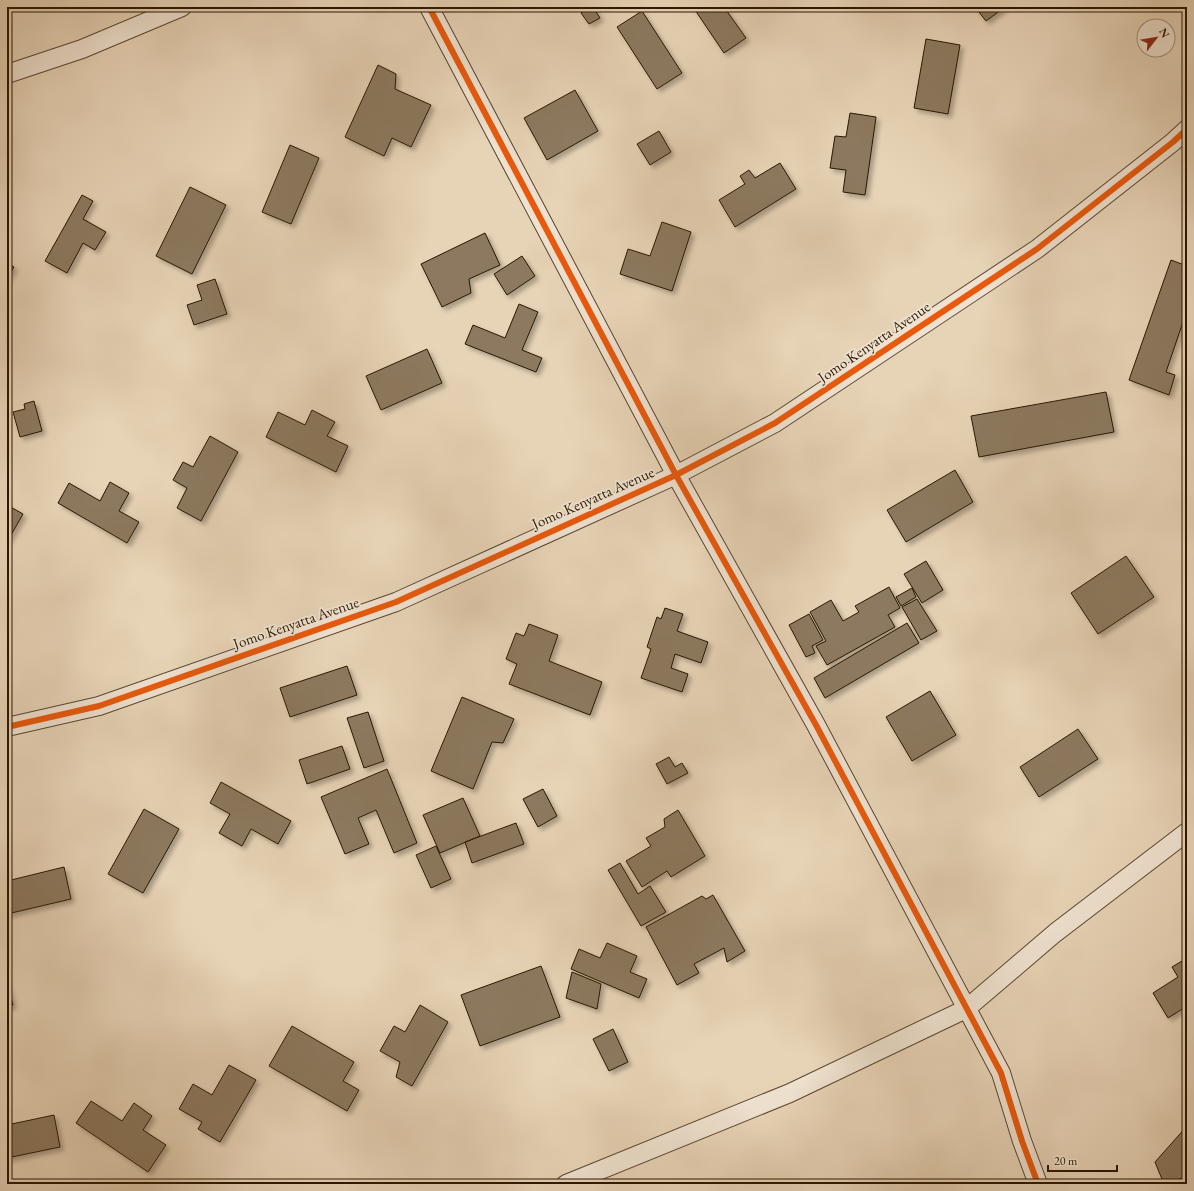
<svg xmlns="http://www.w3.org/2000/svg" width="1194" height="1191" viewBox="0 0 1194 1191" font-family="'EB Garamond',serif">
	<style>
		.building { fill: #8c795f; stroke: #2a1700; filter: url(#shadow) }
		.lines { fill: none; stroke-linecap: round; stroke-linejoin: round }
		.minor-casing { stroke: #59462e; stroke-width: 20 }
		.minor { stroke: #efe2d0; stroke-width: 18 }
		.cycleway-casing { stroke: #efe2d0; stroke-width: 8 }
		.cycleway { stroke: #e8590c; stroke-width: 6 }
		.labels { text-anchor: middle; stroke-width: 3.5; stroke-linejoin: round; paint-order: stroke }
		.street-label { font-size: 15px; fill: #2a1700; stroke: #efe2d0 }
	</style>
	<defs>
		<filter id="shadow"><feDropShadow dx="3.5" dy="3.5" stdDeviation="2" flood-color="#0004"/></filter>
	</defs>
	<rect width="100%" height="100%" fill="#e7d3b6"/>
	<filter id="stains"><feTurbulence type="fractalNoise" baseFrequency=".005" numOctaves="4"/><feColorMatrix values="0 0 0 0 .2 0 0 0 0 .09 0 0 0 0 .02 0 0 0 .5 -.17"/></filter>
	<radialGradient id="worn" r=".72"><stop offset=".6" stop-color="#630" stop-opacity="0"/><stop offset="1" stop-color="#630" stop-opacity=".3"/></radialGradient>
	<path class="building" d="M590,7H593L600,18L589,24L581,13Z
		M693,7H724L746,38L724,53Z
		M975,7H1005L986,21Z
		M642,11L682,73L657,89L617,27Z
		M926,39L960,45L948,114L914,108Z
		M378,65L396,74L395,89L431,105L411,147L392,138L384,156L345,137Z
		M575,90L598,131L547,160L524,118Z
		M850,113L876,117L865,195L843,192L846,170L830,168L835,136L846,137Z
		M659,131L671,152L650,165L637,144Z
		M290,145L319,158L291,224L262,212Z
		M780,163L796,189L735,227L719,200L745,184L740,176L749,170L755,178Z
		M190,187L226,205L192,274L156,256Z
		M82,195L93,201L83,219L106,232L95,250L83,243L67,273L45,261Z
		M662,222L691,232L672,291L620,274L628,249L650,256Z
		M485,233L500,265L469,279L471,293L442,307L421,264Z
		M522,256L535,276L507,295L494,274Z
		M1171,260L1187,266V310L1166,372L1175,375L1169,395L1129,380Z
		M7,263L14,267L7,279Z
		M215,279L227,314L194,325L187,305L202,300L197,285Z
		M519,304L538,312L522,350L542,358L536,372L465,344L473,325L505,338Z
		M427,349L442,383L381,410L366,376Z
		M1106,392L1114,432L979,457L971,416Z
		M34,401L42,431L20,437L13,412L25,409L24,404Z
		M312,410L335,422L327,436L348,446L336,472L266,437L278,412L305,425Z
		M210,436L238,452L201,521L177,508L187,488L173,480L183,462L193,467Z
		M955,470L973,502L906,542L887,510Z
		M110,482L129,493L119,511L139,522L127,543L58,503L69,483L100,501Z
		M7,505L23,514L7,542Z
		M1126,556L1154,597L1098,634L1071,593Z
		M926,561L943,590L922,603L904,574Z
		M889,587L900,608L888,615L895,627L827,665L816,646L826,641L810,612L831,600L843,621L859,612L855,606Z
		M912,588L916,597L901,606L896,597Z
		M917,599L937,631L921,640L902,607Z
		M665,608L683,614L677,631L708,642L701,663L675,654L671,668L688,674L682,692L641,678L651,649L647,647L657,617L661,619Z
		M809,614L823,640L812,646L815,653L806,657L789,625Z
		M907,623L919,643L825,698L814,678Z
		M529,624L558,635L549,661L602,682L590,715L509,684L517,664L506,659L516,633L524,636Z
		M347,666L357,695L290,717L280,688Z
		M930,691L956,735L912,761L886,717Z
		M462,697L514,719L503,743L492,742L473,789L431,771Z
		M368,712L384,761L364,768L347,718Z
		M1078,729L1098,759L1039,797L1020,767Z
		M342,746L350,769L307,784L299,760Z
		M669,757L675,767L682,763L688,773L667,784L656,764Z
		M387,769L417,843L394,853L376,810L358,818L369,844L345,854L321,797Z
		M221,782L291,821L278,844L251,829L242,846L219,833L230,814L210,803Z
		M543,789L557,816L538,827L523,799Z
		M463,798L480,836L440,853L423,815Z
		M144,809L179,829L143,893L108,874Z
		M678,810L705,856L671,877L667,871L642,887L626,861L651,846L646,838L665,827L664,819Z
		M516,823L524,844L472,863L465,842Z
		M436,846L451,879L431,888L416,855Z
		M620,863L638,894L650,886L666,912L641,926L608,870Z
		M64,867L71,899L7,914V881Z
		M713,895L745,951L727,962L724,948L694,964L699,973L677,985L646,927L702,896L706,899Z
		M607,943L637,956L630,972L647,979L639,998L571,969L579,949L600,958Z
		M1187,958V1006L1168,1018L1153,993L1178,977L1172,967Z
		M541,966L560,1017L480,1046L461,995Z
		M572,972L601,984L597,1009L566,998Z
		M7,984L13,1005L7,1007Z
		M420,1005L448,1022L412,1086L396,1077L400,1062L380,1051L394,1026L405,1032Z
		M292,1026L354,1062L343,1081L359,1090L347,1111L269,1066Z
		M613,1029L628,1062L609,1071L593,1039Z
		M229,1065L256,1080L220,1142L198,1129L202,1122L179,1109L193,1084L212,1095Z
		M91,1101L122,1121L134,1103L152,1116L143,1130L166,1145L148,1172L76,1123Z
		M54,1115L60,1147L7,1158V1125Z
		M1187,1126V1176L1169,1184H1164L1155,1162Z"/>
	<g class="lines">
		<defs>
			<path id="minor" d="M429,7L676,475L816,725L1001,1073L1022,1141L1038,1184
				M7,74L82,49L182,7
				M7,727L99,706L396,602L676,475L775,423L1037,249L1173,142L1187,129
				M566,1184L790,1093L966,1009L1055,933L1187,832"/>
		</defs>
		<use href="#minor" class="minor-casing"/>
		<use href="#minor" class="minor"/>
		<defs>
			<path id="cycleway" d="M429,7L676,475L816,725L1001,1073L1022,1141L1038,1184
				M7,727L99,706L396,602L676,475L775,423L1037,249L1173,142L1187,129"/>
		</defs>
		<use href="#cycleway" class="cycleway-casing"/>
		<use href="#cycleway" class="cycleway"/>
	</g>
	<g class="labels">
		<g class="street-label">
			<text transform="translate(874 342) rotate(-34)" y="5">Jomo Kenyatta Avenue</text>
			<text transform="translate(593 498) rotate(-24)" y="5">Jomo Kenyatta Avenue</text>
			<text transform="translate(296 623) rotate(-19)" y="5">Jomo Kenyatta Avenue</text>
		</g>
	</g>
	<rect width="1194" height="1191" fill="none" stroke="#e7d3b6" stroke-width="24"/>
	<rect x="8" y="8" width="1178" height="1175" fill="none" stroke="#2a1700" stroke-width="2"/>
	<rect x="12" y="12" width="1170" height="1167" fill="none" stroke="#2a1700"/>
	<g transform="translate(1156 38) rotate(59)"><circle r="19" fill="#efe2d0" stroke="#a0917d"/>
	<path d="M0-3L7 15L0 10L-7 15Z" fill="#8f2418"/>
	<text y="-6" font-size="11" font-weight="bold" text-anchor="middle" fill="#2a1700">N</text>
	</g>
	<path d="M1048 1165v6h69v-6" fill="none" stroke="#2a1700" stroke-width="2"/>
	<text x="1054" y="1165" font-size="12" fill="#2a1700" stroke="#efe2d0" stroke-width="3" paint-order="stroke">20 m</text>
	<rect width="100%" height="100%" filter="url(#stains)"/>
	<rect width="100%" height="100%" fill="url(#worn)"/>
</svg>
